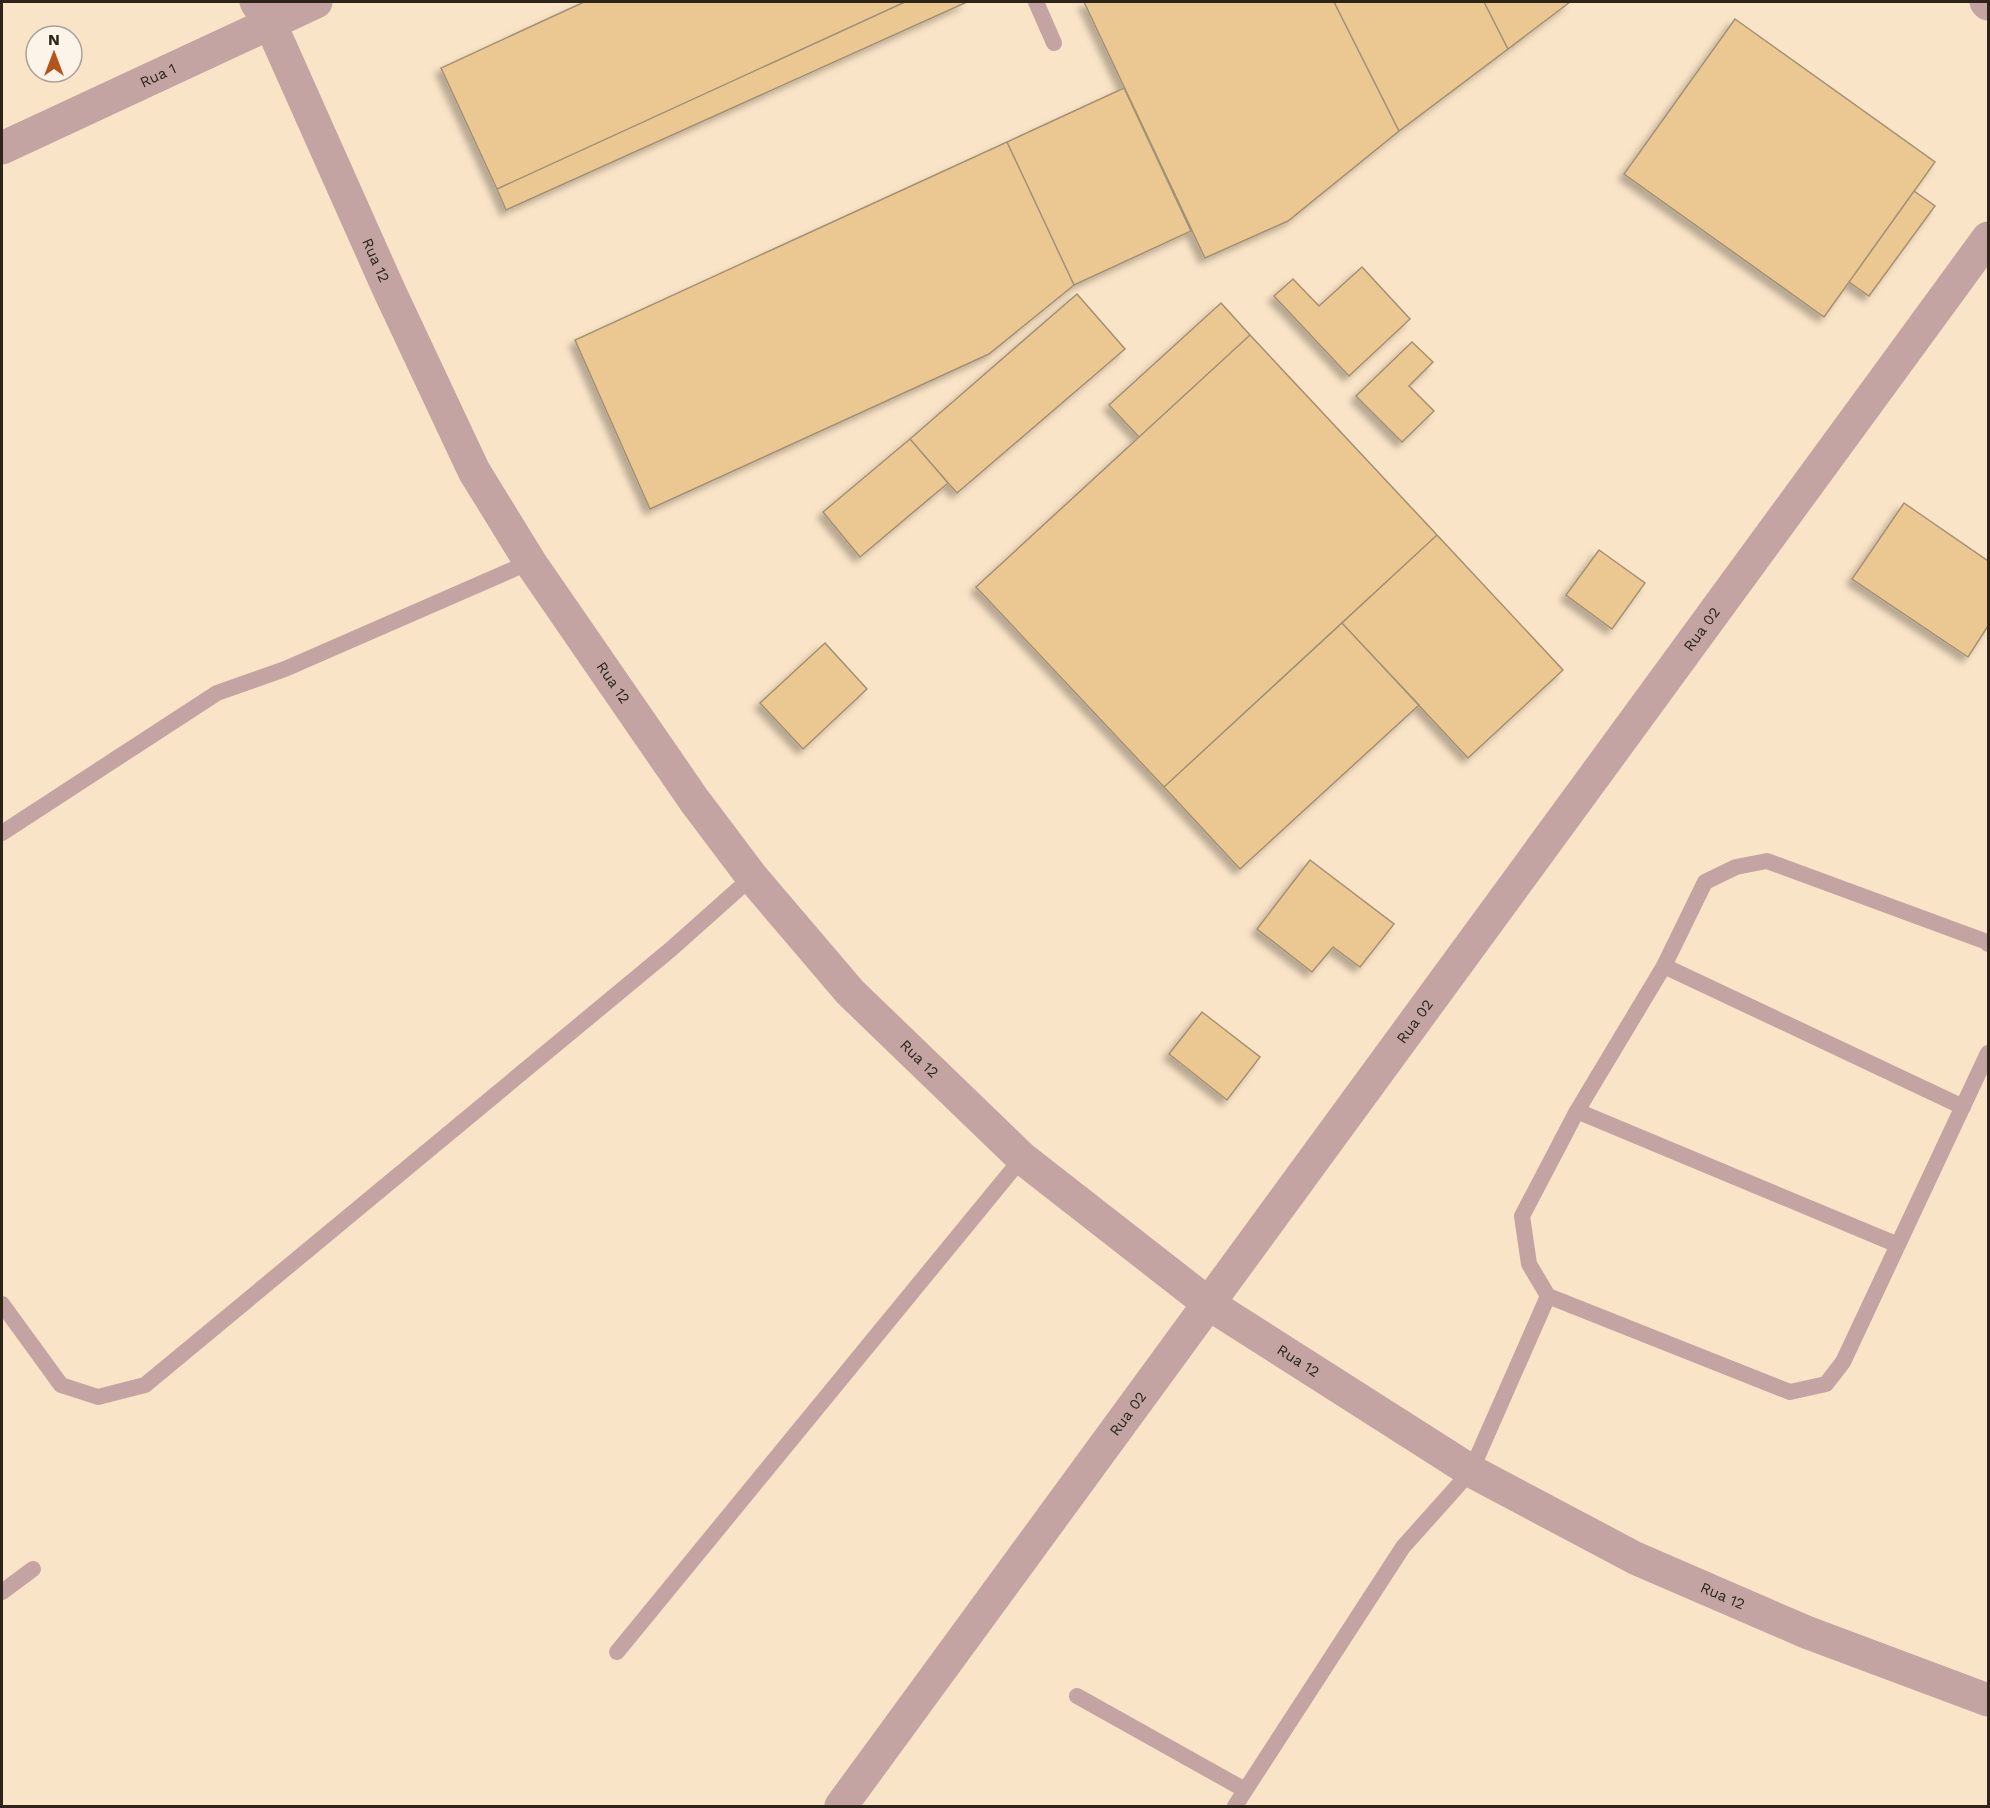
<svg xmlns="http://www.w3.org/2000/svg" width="1990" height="1808" viewBox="0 0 1990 1808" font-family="'Work Sans',sans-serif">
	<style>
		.building { fill: #ebc892; stroke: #a39074; stroke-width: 1.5; filter: url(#shadow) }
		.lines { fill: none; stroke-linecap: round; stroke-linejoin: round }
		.lane { stroke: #c3a4a3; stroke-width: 16 }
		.street { stroke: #c3a4a3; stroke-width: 33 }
		.labels { text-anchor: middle; stroke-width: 6; stroke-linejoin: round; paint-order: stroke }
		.street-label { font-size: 15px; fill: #2d251a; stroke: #fcf4e8 }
	</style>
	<defs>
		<filter id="shadow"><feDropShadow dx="-5.5" dy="5.5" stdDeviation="3" flood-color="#0004"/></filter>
	</defs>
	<rect width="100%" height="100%" fill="#fae4c7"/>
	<path class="building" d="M584,2H905L497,189L441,68Z
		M905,2H967L506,210L497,189Z
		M1084,2H1334L1399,131L1288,221L1205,258Z
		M1334,2H1484L1508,49L1399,131Z
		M1484,2H1570L1508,49Z
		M1735,19L1935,162L1824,317L1624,174Z
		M1124,88L1191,231L1074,285L1007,142Z
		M1007,142L1074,285L989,354L650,509L575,340Z
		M1914,191L1935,206L1869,296L1849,282Z
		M1362,267L1410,319L1349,376L1274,296L1293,279L1319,306Z
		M1077,294L1125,349L957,493L910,439Z
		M1221,303L1250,335L1139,437L1109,405Z
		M1250,335L1437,535L1164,787L976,587Z
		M1412,342L1433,362L1409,386L1434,411L1402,442L1356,396Z
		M910,439L948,483L860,557L823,512Z
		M1904,503L1988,561V626L1968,657L1852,579Z
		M1437,535L1563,670L1468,758L1342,623Z
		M1599,550L1645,583L1612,629L1566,595Z
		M1342,623L1419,705L1240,869L1164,787Z
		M825,643L867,689L803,749L760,703Z
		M1310,860L1394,924L1360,967L1333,947L1312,972L1257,929Z
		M1202,1012L1260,1057L1227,1100L1169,1054Z"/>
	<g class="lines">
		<path class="lane" d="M1036,2L1054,43
			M2,833L217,693L285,669L530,562
			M1988,944L1987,942L1767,861L1736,867L1705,882L1664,966L1577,1111L1522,1216L1529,1264L1548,1296L1790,1392L1826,1384L1843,1362L1988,1053
			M1664,966L1963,1107
			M1577,1111L1898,1245
			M2,1304L61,1385L98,1397L145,1385L670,950L752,877
			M2,1592L33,1569
			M617,1652L1022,1158
			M1077,1696L1245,1790
			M1235,1806L1403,1547L1471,1471L1548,1296"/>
		<g class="street">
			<path id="s1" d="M256,2L270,23L389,290L474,471L530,562L694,800L752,877L850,992L1022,1158L1209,1304L1471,1471L1635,1558L1806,1632L1988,1700"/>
			<path d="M1986,2L1988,4"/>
			<path id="s2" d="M2,148L316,2"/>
			<path id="s3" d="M841,1806L1988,238"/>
		</g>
	</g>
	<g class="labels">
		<g class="street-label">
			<text dy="5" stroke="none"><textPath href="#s2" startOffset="172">Rua 1</textPath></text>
			<text dy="5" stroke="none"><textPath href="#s1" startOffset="285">Rua 12</textPath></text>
			<text dy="5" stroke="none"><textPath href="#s3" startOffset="1458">Rua 02</textPath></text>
			<text dy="5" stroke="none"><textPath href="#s1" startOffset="771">Rua 12</textPath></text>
			<text dy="5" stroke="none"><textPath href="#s3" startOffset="972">Rua 02</textPath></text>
			<text dy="5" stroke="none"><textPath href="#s1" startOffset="1257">Rua 12</textPath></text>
			<text dy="5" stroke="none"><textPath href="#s1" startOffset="1743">Rua 12</textPath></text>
			<text dy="5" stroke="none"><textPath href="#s3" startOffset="486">Rua 02</textPath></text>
			<text dy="5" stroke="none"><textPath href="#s1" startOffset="2229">Rua 12</textPath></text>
		</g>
	</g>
	<rect width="1990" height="1808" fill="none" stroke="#2d251a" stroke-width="6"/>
	<g transform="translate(54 54)"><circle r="28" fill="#fcf4e8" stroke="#a9a196" stroke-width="1.5"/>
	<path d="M0-4.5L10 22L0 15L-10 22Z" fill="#b6521b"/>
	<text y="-9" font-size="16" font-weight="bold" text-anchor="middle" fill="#2d251a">N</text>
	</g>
</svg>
